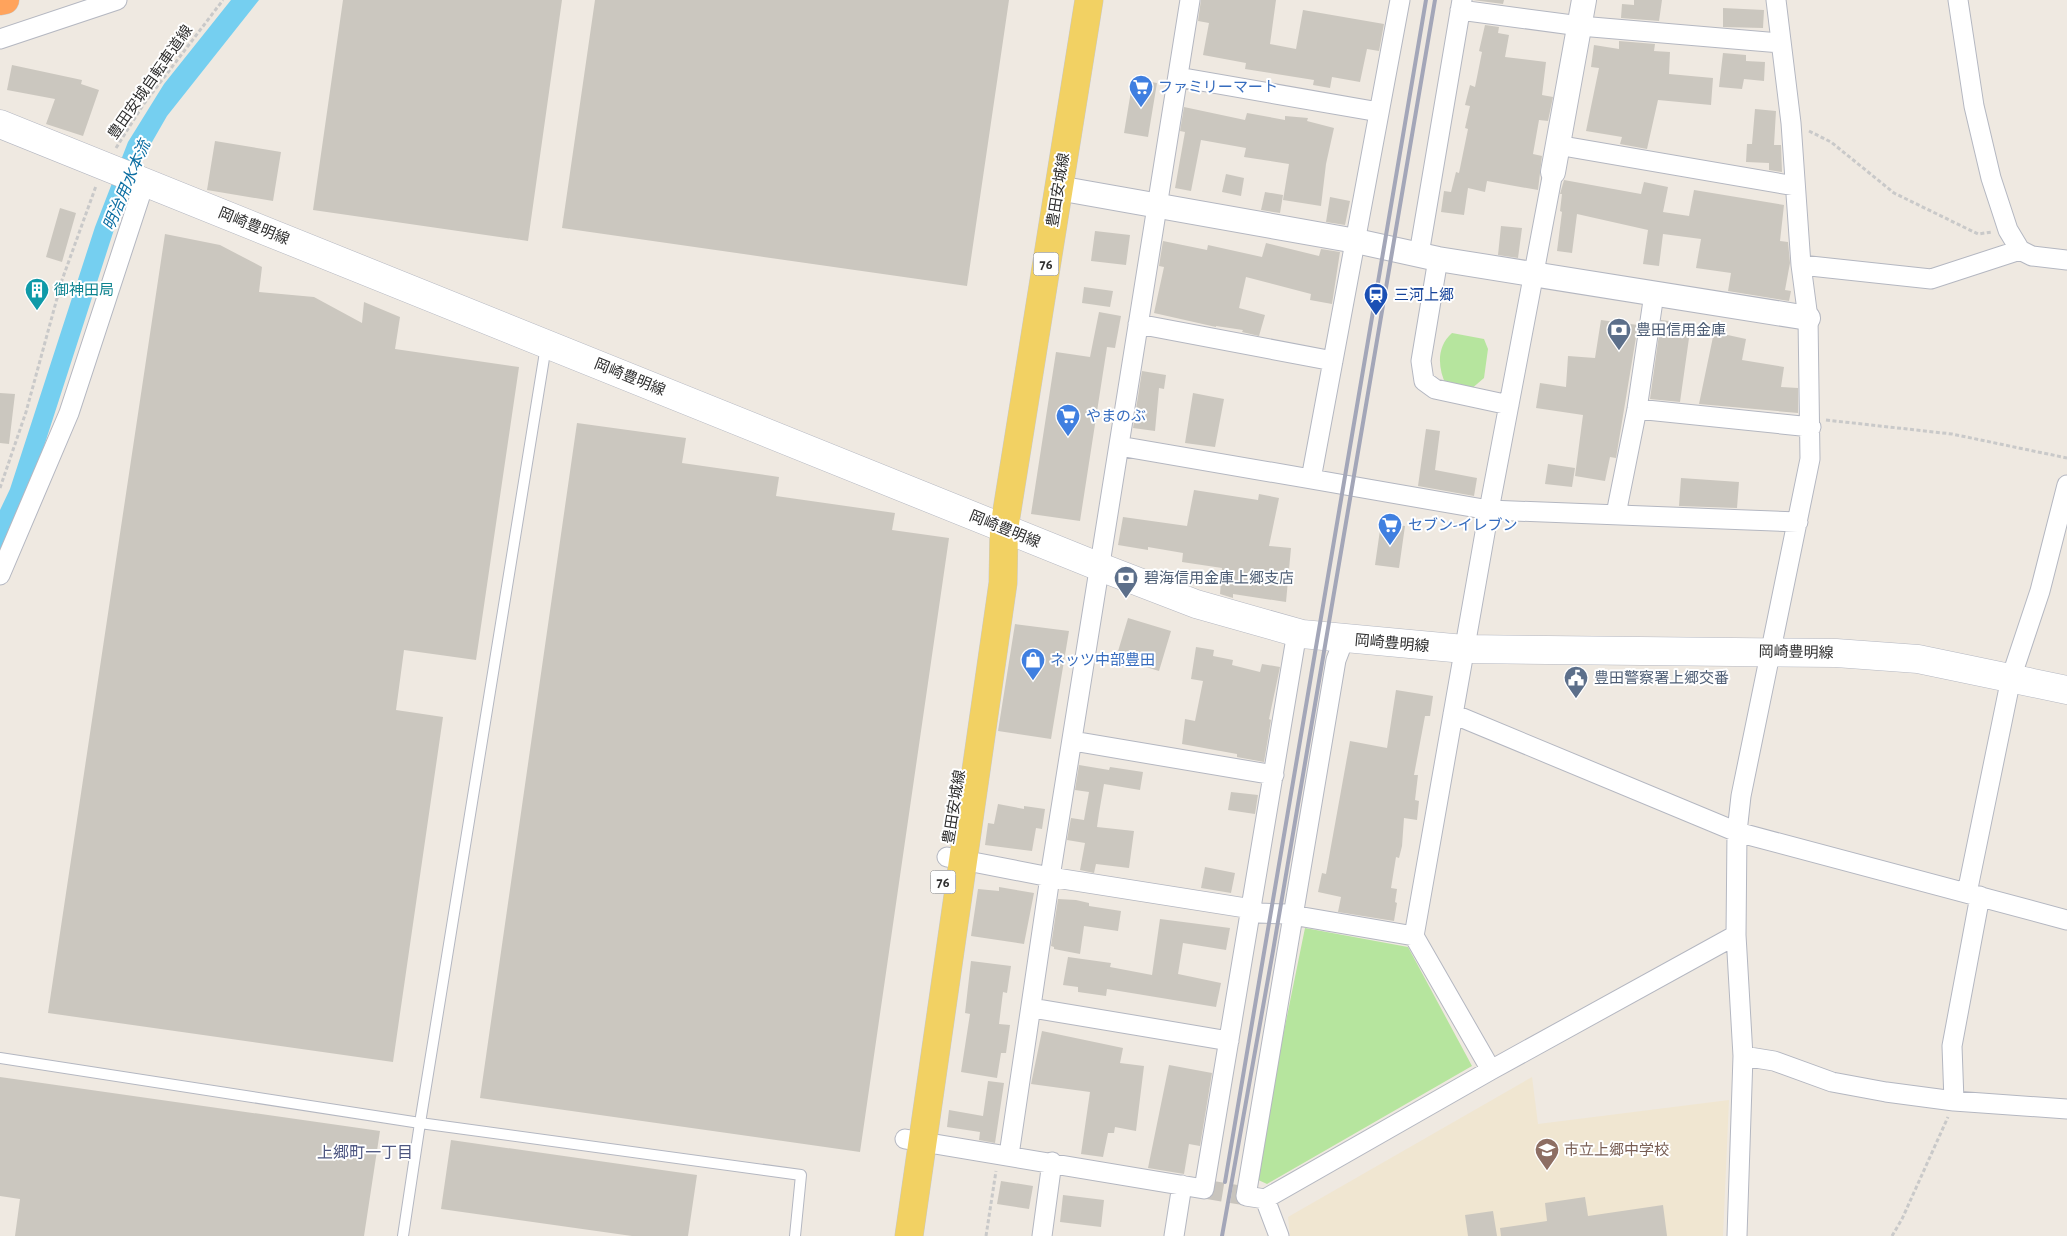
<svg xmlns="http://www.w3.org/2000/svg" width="2067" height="1236" viewBox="0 0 2067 1236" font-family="'Alegreya Sans','Noto Sans JP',sans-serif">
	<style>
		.education { fill: #f0e6d1 }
		.green { fill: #b6e59e }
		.water { fill: #75cff0 }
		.building { fill: #cbc7bf }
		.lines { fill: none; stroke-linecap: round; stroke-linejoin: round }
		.minor-tunnel { stroke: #c8c4bd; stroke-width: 19; stroke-dasharray: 19 9; stroke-linecap: butt }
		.service-casing { stroke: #b4b7c1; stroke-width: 12 }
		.minor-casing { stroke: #b4b7c1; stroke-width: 21 }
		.tertiary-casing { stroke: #b4b7c1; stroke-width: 26 }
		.secondary-casing { stroke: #b4b7c1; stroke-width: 29 }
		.primary-casing { stroke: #c9c9c9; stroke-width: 29 }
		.motorway-casing { stroke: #c9c9c9; stroke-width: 29 }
		.path { stroke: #c9c9c9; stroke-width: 3; stroke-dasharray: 4 2.5; stroke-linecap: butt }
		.service { stroke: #fff; stroke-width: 10 }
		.minor { stroke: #fff; stroke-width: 19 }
		.tertiary { stroke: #fff; stroke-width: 24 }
		.secondary { stroke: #fff; stroke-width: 28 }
		.primary { stroke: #f2d163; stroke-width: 28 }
		.motorway { stroke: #ffa35c; stroke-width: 28 }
		.rail { stroke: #a3a6b8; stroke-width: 4 }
		.labels { text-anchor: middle; stroke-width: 4; stroke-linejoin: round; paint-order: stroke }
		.shield { fill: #fff; stroke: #6d6d6d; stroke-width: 1 }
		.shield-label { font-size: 14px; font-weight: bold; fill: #2e2e2e }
		.street-label { font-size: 15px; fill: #2e2e2e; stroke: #fff }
		.shop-label { font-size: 15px; fill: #366cbe; stroke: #fff; text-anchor: start }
		.culture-label { font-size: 15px; fill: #0d838f; stroke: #fff; text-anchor: start }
		.transit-label { font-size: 15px; fill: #164399; stroke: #fff; text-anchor: start }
		.service-label { font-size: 15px; fill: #4e5e75; stroke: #fff; text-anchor: start }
		.education-label { font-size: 15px; fill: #785e54; stroke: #fff; text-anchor: start }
		.water-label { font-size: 16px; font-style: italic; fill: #0d6fa3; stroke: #fff }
		.neighbourhood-label { font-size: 16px; fill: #4d5680; stroke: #fff }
	</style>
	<rect width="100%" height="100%" fill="#efe9e1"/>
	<path class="education" d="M1532,1077L1538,1124L1729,1100L1723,1236H1290L1288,1217Z"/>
	<path class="green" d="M1452,333L1484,339L1488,349L1484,378L1470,390L1446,385C1438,368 1436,347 1452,333Z
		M1305,928L1408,947L1472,1066L1267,1184L1254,1178Z"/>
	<path class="water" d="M231,0H259L167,116L144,156L121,208L26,502L0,561V510L10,489L95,227L128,142L164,84Z"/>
	<path class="building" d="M343,0H562L528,241L313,210Z
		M595,0H1009L967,286L562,228Z
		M1201,0H1276L1270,44L1296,49L1303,10L1384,24L1379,51L1367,49L1360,82L1332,77L1330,88L1313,85L1314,80L1245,69L1246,63L1203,55L1209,23L1198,21Z
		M1473,0H1504L1503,4Z
		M1634,0H1662L1659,21L1621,18L1622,4L1634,5Z
		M1723,8L1764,10L1763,28L1723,27Z
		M1485,25L1499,27L1498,33L1509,35L1505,57L1546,62L1542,95L1553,97L1548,121L1539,120L1533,154L1542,156L1538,190L1487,181L1485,192L1468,188L1464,215L1441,212L1444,191L1451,192L1456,172L1459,173L1468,129L1465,128L1470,106L1465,105L1470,85L1475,87L1482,52L1479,51Z
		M1619,41L1655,44L1654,51L1670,52L1669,74L1713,78L1711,105L1658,100L1647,149L1620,144L1622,137L1586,131L1599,68L1591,67L1594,45L1619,49Z
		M1723,53L1746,55V61L1765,62L1764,81L1744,79L1742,89L1719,87Z
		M12,65L82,80L81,84L99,90L83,136L46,124L55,99L7,90Z
		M1133,79L1157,83L1148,137L1124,133Z
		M1184,107L1245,120L1247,113L1285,120V116L1308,118L1307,121L1334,128L1326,164L1321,206L1283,200L1289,164L1244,157L1246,148L1201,140L1191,191L1175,188L1185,132L1180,131Z
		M1755,109L1776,111L1774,145H1781L1782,172L1769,170V163L1746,162L1747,144H1752Z
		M215,141L281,152L273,201L207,190Z
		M1226,174L1244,178L1241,196L1222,192Z
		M1564,180L1641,194L1644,182L1668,187L1663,212L1689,216L1694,190L1784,205L1780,241L1788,242L1790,263L1785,290L1791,291L1789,301L1728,291L1731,273L1696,268L1701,239L1663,234L1659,266L1643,264L1648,230L1577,214L1572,253L1557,251L1562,212L1560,211L1562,194H1560Z
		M1265,192L1283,195L1280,213L1261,210Z
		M1330,197L1350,201L1345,225L1326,222Z
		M60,208L76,213L62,262L46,257Z
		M1501,226L1522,228L1518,258L1498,255Z
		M1095,231L1130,235L1126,265L1091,261Z
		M165,234L220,245L262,267L259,292L314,297L362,323L364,302L400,317L395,349L519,367L476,660L404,650L396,710L443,717L393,1062L48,1013Z
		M1163,241L1207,250L1208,245L1262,257L1266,243L1319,256L1321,249L1340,252L1332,304L1310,300L1311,294L1246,277L1239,308L1265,315L1259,336L1242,332L1243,330L1216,326V327L1154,313L1164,267L1159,266Z
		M1084,287L1113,291L1110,307L1082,303Z
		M1099,312L1121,316L1115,348L1107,347L1080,521L1031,514L1056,352L1090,357Z
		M1601,320L1638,325L1616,458L1610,457L1605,481L1575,476L1583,415L1536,408L1540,383L1566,387L1568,356L1595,358Z
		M1661,320L1691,324L1680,402L1650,399Z
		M1714,332L1746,339L1742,360L1784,367L1781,387L1798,388V413L1699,404Z
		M1142,371L1166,375L1164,389L1159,388L1155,431L1133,428Z
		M0,393L15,394L9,444L0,443Z
		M1193,393L1224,399L1215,447L1185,443Z
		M577,423L686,438L682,463L779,477L776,496L895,513L892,530L949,538L860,1152L480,1098Z
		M1426,429L1440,431L1435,470L1477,478L1474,496L1418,486Z
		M1548,464L1575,468L1572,487L1545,484Z
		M1681,478L1739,482L1737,508L1679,506Z
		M1194,490L1258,500L1259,494L1279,498L1269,546L1291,548L1286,602L1233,594V598L1220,594L1222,568L1182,562L1183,553L1148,547V550L1118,545L1123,517L1187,526Z
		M1381,523L1405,526L1399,568L1375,565Z
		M1128,618L1171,631L1159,671L1116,658Z
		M1015,624L1069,631L1051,739L998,731Z
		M1196,647L1214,650L1213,656L1233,660L1232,665L1260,672L1262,664L1280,667L1269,719L1271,720L1264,762L1237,757V754L1182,744L1185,719L1195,721L1203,681L1191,679Z
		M1396,690L1433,696L1430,716H1425L1414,775H1418L1415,800L1419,801L1417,820L1404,818L1402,846L1399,858L1396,857L1391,888L1397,889L1395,902L1397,903L1394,921L1338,912L1341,897L1318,892L1322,873L1326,874L1350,741L1387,748Z
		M1079,765L1109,770L1110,767L1143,772L1140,790L1104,784L1099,813L1097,827L1134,831L1129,868L1096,864L1094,873L1080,870L1085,843L1067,840L1071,818L1084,820L1089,792L1075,790Z
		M1231,792L1258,795L1255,814L1228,810Z
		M998,804L1024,809V806L1045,809L1042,829L1036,828L1032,851L985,845L988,823L994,824Z
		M1205,867L1235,873L1231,893L1201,888Z
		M999,887L1034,893L1024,944L971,936L978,889L999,891Z
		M1058,899L1076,900L1089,903V906L1121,911L1118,931L1084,926L1080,954L1054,949V947L1051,946Z
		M1160,919L1230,928L1226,950L1183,943L1178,974L1221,983L1216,1007L1107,989L1106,996L1078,992V987L1063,985L1068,957L1111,963L1110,967L1152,975Z
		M971,961L1011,966L1007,993L1003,992L999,1024L1010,1025L1006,1053H1001L997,1078L961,1072L970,1014L965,1013Z
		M1042,1031L1123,1048L1120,1063L1144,1066L1136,1131L1115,1127L1114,1133H1108L1103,1157L1081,1154L1090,1092L1031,1084Z
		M1169,1065L1212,1073L1200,1146L1189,1144L1184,1174L1148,1168Z
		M0,1077L380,1131L364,1236H15L20,1199L0,1196Z
		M988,1081L1004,1083L995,1143L979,1140L980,1132L947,1127L949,1110L983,1116Z
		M451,1140L697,1175L688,1236H632L441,1209Z
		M1001,1181L1033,1186L1029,1209L997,1204Z
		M1063,1195L1104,1200L1101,1227L1060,1222Z
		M1585,1197L1588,1216L1663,1205L1667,1236H1501L1500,1228L1547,1221L1545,1203Z
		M1493,1211L1497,1236H1468L1465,1215Z"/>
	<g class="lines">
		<path class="minor-tunnel" d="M1204,1189L1246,1196"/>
		<defs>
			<path id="service" d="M0,1058L420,1123L546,346
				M403,1236L420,1123L801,1175L795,1236"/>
			<path id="minor" d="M1958,0L1974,106L1991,178L2008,230L2020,250L2032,256L2067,260
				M1460,10L1580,26L1781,43
				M0,39L117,0
				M1178,77L1379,112
				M1557,145L1795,186
				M1419,254L1462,0
				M1438,259L1421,361L1424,381L1435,389L1509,405
				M1801,265L1931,279L2020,250
				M1138,324L1333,361
				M1637,409L1811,427
				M1119,446L1311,479L1400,0
				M1311,479L1489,510L1798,522
				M1616,514L1637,409L1654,294
				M0,575L69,413L145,181
				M1344,639L1336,660L1246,1196L1265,1199L1491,1070L1736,935
				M1453,714L1737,832L2067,920
				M1073,741L1274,775
				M947,857L1050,877L1252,909L1259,913L1286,914L1414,936
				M1967,893L2011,678L2040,591L2067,485
				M1032,1008L1229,1041
				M1743,1056L1774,1061L1832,1082L1886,1092L1954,1101L2067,1109
				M1491,1070L1414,936L1489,510L1553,172
				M1954,1101L1952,1046L1980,896
				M905,1139L1204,1189L1297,632
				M1009,1155L1050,877L1190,0
				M1265,1199L1279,1236
				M1042,1236L1052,1162
				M1174,1236L1182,1185
				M1737,1236L1743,1056L1736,935L1737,832L1741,796L1810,459L1808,318L1801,265L1791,123L1776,0"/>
			<path id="tertiary" d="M1553,172L1584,0
				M1058,188L1356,241L1438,259L1808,318"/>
			<path id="secondary" d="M0,124L1100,567L1196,604L1302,634L1464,649L1836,653L1918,659L2067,690"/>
			<path id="primary" d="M909,1236L1003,583L1004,529L1089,0"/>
			<path id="motorway" d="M0,1L5,0"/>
		</defs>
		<use href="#service" class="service-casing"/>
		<use href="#minor" class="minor-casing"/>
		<use href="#tertiary" class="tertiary-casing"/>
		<use href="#secondary" class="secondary-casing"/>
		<use href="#primary" class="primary-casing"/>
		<use href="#motorway" class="motorway-casing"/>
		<path class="path" d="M1809,131L1831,142L1894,193L1978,234L1992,232
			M116,148L143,105L223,0
			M1826,420L1952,434L2067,458
			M0,488L26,412L62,280L96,186
			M986,1236L996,1171
			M1892,1236L1902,1219L1948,1117"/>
		<use href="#service" class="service"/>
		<use href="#minor" class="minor"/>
		<use href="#tertiary" class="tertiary"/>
		<use href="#secondary" class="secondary"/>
		<use href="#primary" class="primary"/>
		<use href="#motorway" class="motorway"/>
		<path class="rail" d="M1225,1182L1426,0
			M1222,1236L1273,951L1435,0"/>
	</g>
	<defs>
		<symbol id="supermarket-pin" viewBox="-11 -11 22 30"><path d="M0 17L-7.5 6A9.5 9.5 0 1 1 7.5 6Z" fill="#3f7fe0" stroke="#fff"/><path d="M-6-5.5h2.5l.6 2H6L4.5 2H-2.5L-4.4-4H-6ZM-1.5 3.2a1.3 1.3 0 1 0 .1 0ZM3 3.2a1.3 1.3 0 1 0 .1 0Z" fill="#fff"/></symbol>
		<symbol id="building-pin" viewBox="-11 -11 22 30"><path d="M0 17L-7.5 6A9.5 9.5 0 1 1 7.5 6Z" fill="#0f9aa8" stroke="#fff"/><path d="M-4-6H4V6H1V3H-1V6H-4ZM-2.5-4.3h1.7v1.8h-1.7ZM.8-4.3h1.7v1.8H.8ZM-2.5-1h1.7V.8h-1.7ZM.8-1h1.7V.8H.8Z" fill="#fff"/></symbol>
		<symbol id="station-pin" viewBox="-11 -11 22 30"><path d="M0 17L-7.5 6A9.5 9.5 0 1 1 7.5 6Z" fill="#1a4fb4" stroke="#fff"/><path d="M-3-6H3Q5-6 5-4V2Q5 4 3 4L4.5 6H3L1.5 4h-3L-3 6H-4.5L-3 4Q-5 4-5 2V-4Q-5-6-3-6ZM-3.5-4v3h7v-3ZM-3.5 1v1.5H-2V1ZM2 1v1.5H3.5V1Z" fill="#fff"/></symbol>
		<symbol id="bank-pin" viewBox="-11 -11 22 30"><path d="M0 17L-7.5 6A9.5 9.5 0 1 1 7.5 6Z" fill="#5c6f8a" stroke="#fff"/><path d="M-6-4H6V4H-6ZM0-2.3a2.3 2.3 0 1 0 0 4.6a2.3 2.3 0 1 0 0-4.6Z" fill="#fff"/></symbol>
		<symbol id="shop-pin" viewBox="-11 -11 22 30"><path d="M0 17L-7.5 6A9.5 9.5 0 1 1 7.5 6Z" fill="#3f7fe0" stroke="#fff"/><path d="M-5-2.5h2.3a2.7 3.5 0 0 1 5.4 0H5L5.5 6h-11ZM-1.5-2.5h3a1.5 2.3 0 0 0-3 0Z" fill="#fff"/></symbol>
		<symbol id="civic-pin" viewBox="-11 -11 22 30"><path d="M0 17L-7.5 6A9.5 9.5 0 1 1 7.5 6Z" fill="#5c6f8a" stroke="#fff"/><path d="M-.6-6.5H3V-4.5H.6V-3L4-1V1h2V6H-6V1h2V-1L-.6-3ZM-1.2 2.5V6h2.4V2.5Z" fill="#fff"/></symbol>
		<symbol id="school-pin" viewBox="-11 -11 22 30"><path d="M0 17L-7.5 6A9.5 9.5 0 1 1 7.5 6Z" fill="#8d6e63" stroke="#fff"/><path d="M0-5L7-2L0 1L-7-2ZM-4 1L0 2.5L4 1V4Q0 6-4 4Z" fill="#fff"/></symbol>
	</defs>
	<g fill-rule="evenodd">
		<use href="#supermarket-pin" x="1127" y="73" width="28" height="38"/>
		<use href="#building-pin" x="23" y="276" width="28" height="38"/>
		<use href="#station-pin" x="1362" y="281" width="28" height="38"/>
		<use href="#bank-pin" x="1605" y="316" width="28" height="38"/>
		<use href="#supermarket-pin" x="1054" y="402" width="28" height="38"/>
		<use href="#supermarket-pin" x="1376" y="511" width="28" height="38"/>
		<use href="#bank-pin" x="1112" y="564" width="28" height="38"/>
		<use href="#shop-pin" x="1019" y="646" width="28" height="38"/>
		<use href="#civic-pin" x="1562" y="664" width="28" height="38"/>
		<use href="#school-pin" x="1533" y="1136" width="28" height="38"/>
	</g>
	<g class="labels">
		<g class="shield">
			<rect x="1033.5" y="252.5" width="25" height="23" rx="4"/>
			<rect x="930.5" y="870.5" width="25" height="23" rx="4"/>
		</g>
		<g class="shield-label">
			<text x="1046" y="269">76</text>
			<text x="943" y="887">76</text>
		</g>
		<g class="street-label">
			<text transform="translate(150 82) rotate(-55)" y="5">豊田安城自転車道線</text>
			<text transform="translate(1058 190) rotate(-81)" y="5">豊田安城線</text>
			<text transform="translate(254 226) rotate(22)" y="5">岡崎豊明線</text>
			<text transform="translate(630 377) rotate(22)" y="5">岡崎豊明線</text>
			<text transform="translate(1005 529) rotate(22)" y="5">岡崎豊明線</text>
			<text transform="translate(1392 643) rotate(5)" y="5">岡崎豊明線</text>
			<text transform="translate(1796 652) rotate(1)" y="5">岡崎豊明線</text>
			<text transform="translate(954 807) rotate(-81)" y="5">豊田安城線</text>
		</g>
		<g class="shop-label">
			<text x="1158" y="92">ファミリーマート</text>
			<text x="1086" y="421">やまのぶ</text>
			<text x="1408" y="530">セブン-イレブン</text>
			<text x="1050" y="665">ネッツ中部豊田</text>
		</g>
		<g class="culture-label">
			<text x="54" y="295">御神田局</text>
		</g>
		<g class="transit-label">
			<text x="1394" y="300">三河上郷</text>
		</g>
		<g class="service-label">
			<text x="1636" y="335">豊田信用金庫</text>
			<text x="1144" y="583">碧海信用金庫上郷支店</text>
			<text x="1594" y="683">豊田警察署上郷交番</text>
		</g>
		<g class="education-label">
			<text x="1564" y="1155">市立上郷中学校</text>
		</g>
		<g class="water-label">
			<text transform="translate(126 185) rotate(-67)" y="6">明治用水本流</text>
		</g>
		<g class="neighbourhood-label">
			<text x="365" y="1158">上郷町一丁目</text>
		</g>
	</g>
</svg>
